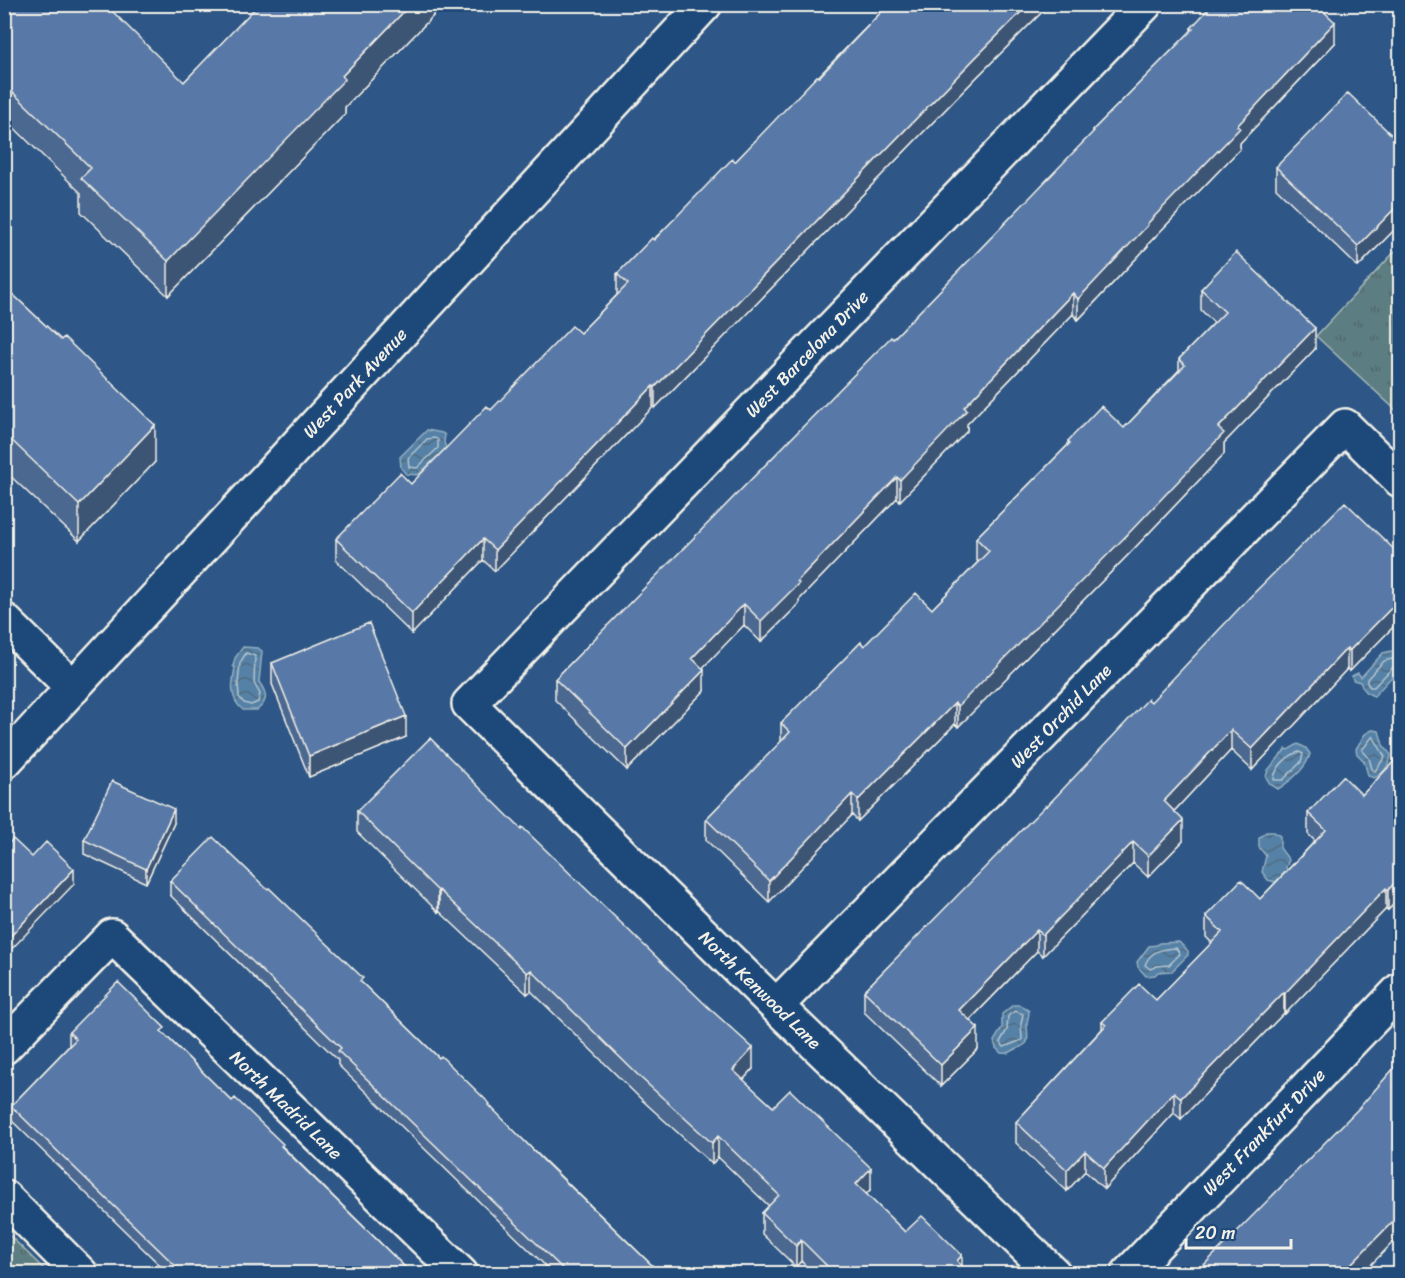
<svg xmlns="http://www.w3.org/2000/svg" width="1405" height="1278" viewBox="0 0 1405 1278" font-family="Sriracha,sans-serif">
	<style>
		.park { fill: url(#park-tufts); stroke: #a8b8b6; stroke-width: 1.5 }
		.water { fill: url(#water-waves); stroke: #94aec0; stroke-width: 1.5 }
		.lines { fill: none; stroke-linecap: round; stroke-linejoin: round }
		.shore { stroke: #b4c4ce; stroke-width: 1.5 }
		.street-casing { stroke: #f4f1e8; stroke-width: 38 }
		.secondary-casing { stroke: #f4f1e8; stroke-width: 38 }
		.street { stroke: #1f4a7a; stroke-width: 33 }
		.secondary { stroke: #1f4a7a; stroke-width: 33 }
		.wall { fill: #4c6890; stroke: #f4f1e8; stroke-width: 1.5 }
		.shaded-wall { fill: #3e5575; stroke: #f4f1e8; stroke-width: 1.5 }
		.building { fill: #5879a7; stroke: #f4f1e8; stroke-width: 1.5 }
		.labels { text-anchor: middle; stroke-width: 6; stroke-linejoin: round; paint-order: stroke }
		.street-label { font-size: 18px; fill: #f4f1e8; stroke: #1f4a7a }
	</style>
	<defs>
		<pattern id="park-tufts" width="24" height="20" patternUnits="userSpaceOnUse" patternTransform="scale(1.5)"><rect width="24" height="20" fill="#5b7e83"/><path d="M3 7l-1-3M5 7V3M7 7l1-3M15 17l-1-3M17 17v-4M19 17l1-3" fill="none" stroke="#536668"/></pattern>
		<pattern id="water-waves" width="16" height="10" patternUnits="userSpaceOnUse" patternTransform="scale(1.5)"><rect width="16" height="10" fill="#5481a6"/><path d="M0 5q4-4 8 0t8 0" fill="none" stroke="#506a80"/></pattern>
	</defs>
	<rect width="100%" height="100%" fill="#2e5787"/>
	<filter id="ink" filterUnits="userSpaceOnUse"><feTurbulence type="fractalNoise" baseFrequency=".0167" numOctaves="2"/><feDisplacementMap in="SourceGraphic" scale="12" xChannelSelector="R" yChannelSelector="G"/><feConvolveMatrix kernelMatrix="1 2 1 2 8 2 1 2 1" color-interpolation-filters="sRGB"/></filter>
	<g filter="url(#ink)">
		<path class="park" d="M1400,246V414L1316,336Z
			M4,1231H5L48,1273H5Z"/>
		<path class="water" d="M427,430L442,433L445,435L444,442L446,448L418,475L406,474L401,468L400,457Z
			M243,647L258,648L262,651L259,682C267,693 269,701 257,710H243C229,699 232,683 235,668L233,666L235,658Z
			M1391,651L1400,658L1399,669L1374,696C1366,694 1363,688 1360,682L1353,680L1352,676L1358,673L1361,677L1383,653Z
			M1372,730L1379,731L1383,745L1391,755C1390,764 1382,776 1373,778L1368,775L1364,761L1357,754L1356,749L1365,734Z
			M1298,744L1306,748L1310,754C1306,769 1292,780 1278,789L1270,784L1266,777L1268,770L1286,749L1288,750Z
			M1266,832H1273L1280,836V848L1289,860L1286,867L1288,875L1279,883L1268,880L1262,872L1266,856L1259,847V838Z
			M1179,942L1188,951V955L1172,971L1158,972L1155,975L1146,976L1138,967L1137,962L1149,946L1157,945L1159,943Z
			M1013,1005H1020L1029,1011C1029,1017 1027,1020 1027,1025C1028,1043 1031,1043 1014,1050C1009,1053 1007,1054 1001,1053L996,1048L994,1041L1002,1028V1014Z"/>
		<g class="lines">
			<path class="shore" d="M435,438L438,440V448L417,468L409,467L408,458L427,439Z
				M246,653L255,656L254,683L260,694L258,702L251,705L244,703L239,697L238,683L240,663Z
				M1392,659L1395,662V665L1374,687H1370L1367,683V679L1384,661Z
				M1373,736L1385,757L1375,771L1372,769L1369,758L1362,750Z
				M1299,752L1303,754L1301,762L1283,780H1274C1274,768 1288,755 1299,752Z
				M1176,948L1180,954L1169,965L1157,966L1150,969L1145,965C1150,951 1161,949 1176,948Z
				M1015,1011L1023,1014L1021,1024L1022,1040L1004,1047L1000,1042L1007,1030L1008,1016Z"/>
			<defs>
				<path id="street" d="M4,620L73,688
					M776,1006L1345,426L1400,480
					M4,1047L112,936L461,1274
					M4,1197L81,1274
					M1054,1274L776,1006L469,704L1145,4
					M1128,1274L1400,990"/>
				<path id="secondary" d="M4,762L705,4"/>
			</defs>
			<use href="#street" class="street-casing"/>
			<use href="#secondary" class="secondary-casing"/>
			<use href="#street" class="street"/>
			<use href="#secondary" class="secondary"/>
		</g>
		<path class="wall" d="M4,4L184,82L256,8L252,4H441L433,13V16L345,107V114L168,296L81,212V193L4,118Z
			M889,4H1050L976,78L655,408L653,407L495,571L483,560L412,634L336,560V539L411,484L491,410L580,333L617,295V274L735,162Z
			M1191,28L1335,43L1240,143V149L1148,244V246L1078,320L1073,314L967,424V431L900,501L897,498L799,600V604L761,642L744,625L702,668L704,691L627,770L555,700V679L893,339L1093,133V130L1191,31Z
			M1401,144V223L1358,267L1276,188V167Z
			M4,286L61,340L155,462L79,541L4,470Z
			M1201,289L1315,349L1224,443V454L1127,556L958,727L955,724L858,821L852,815L769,902L706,840V819L781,742V723L864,646L932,609L978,562L976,559V538L1068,445V441L1124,428L1179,370V359L1214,323L1201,310Z
			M1401,556V619L1350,671L1347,669L1252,770L1231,750L1174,811L1183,841L1148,877L1133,863L1043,956L1037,951L970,1020L978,1049L941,1086L864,1012V991L1047,806L1151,702Z
			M272,663L406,737L309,777L272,684Z
			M1401,754V897L1388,910L1386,909L1285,1014L1284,1013L1181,1119L1174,1113L1104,1189L1085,1171L1067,1191L1016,1143V1122L1102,1029V1022L1156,1000L1212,943L1206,937V916L1260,899L1315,841L1308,834V813L1362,795Z
			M357,811L753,1069L743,1080L773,1107L871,1189L866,1194L905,1232L962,1266L970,1274H813L801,1261L796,1267L762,1234V1213L769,1206L718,1157L712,1164L642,1100L531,991L527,994L439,911L438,912L357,832Z
			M174,823L146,883L84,854V840Z
			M170,881L363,984L661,1274H554L338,1065V1060L170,895Z
			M69,1032L165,1035L232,1101L283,1147L412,1274H169L11,1120V1106L69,1046Z"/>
		<path class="shaded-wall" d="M411,4H441L433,13V16L345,107V114L168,296V261L342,76Z
			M1029,4H1050L976,78L655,408V387L976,57Z
			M1335,22V43L1240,143V149L1148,244V246L1078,320V299L1237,126Z
			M1401,202V223L1358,267V246Z
			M1073,293V314L967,424V431L900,501V480L964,407Z
			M1315,328V349L1224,443V454L1127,556L958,727V706L1218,428Z
			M653,386V407L495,571V550Z
			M155,425V462L79,541V505Z
			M897,477V498L799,600V604L761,642V621L797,581Z
			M483,539V560L412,634V613Z
			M1401,598V619L1350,671V650Z
			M744,604V625L692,679V658Z
			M1347,648V669L1252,770V749Z
			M704,670V691L627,770V749Z
			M955,703V724L858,821V800Z
			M406,716V737L309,777V756Z
			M1231,730V750L1164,822V801Z
			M852,794V815L769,902V881Z
			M174,809V823L146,883V869Z
			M1183,820V841L1148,877V856Z
			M1133,842V863L1043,956V935Z
			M74,869V884L4,957V943Z
			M1401,876V897L1388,910V890Z
			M1386,888V909L1285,1014V993Z
			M439,890V911L438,912V891Z
			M1037,930V951L959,1031V1010Z
			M531,970V991L527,994V973Z
			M1284,992V1013L1181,1119V1098Z
			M978,1028V1049L941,1086V1065Z
			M753,1048V1069L733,1091V1070Z
			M1174,1092V1113L1104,1189V1168Z
			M718,1136V1157L712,1164V1143Z
			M1085,1151V1171L1067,1191V1170Z
			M871,1168V1189L856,1205V1184Z
			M1401,1213V1234L1362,1274H1341Z
			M801,1240V1261L796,1267V1246Z
			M962,1255V1274L957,1261Z"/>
		<path class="building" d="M4,4H101L103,6L105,4L184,82L259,4H411L342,76L345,79L168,261L81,178L91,168L4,84Z
			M889,4H1029L976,57L655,387L653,386L495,550L483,539L412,613L336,539L400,473L411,484L487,406L491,410L572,326L580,333L628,284L617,274L652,238L654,240L732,159L735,162L817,76L819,77Z
			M1213,4H1316L1335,22L1237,126L1240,128L1147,224L1148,225L1078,299L1073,293L964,407L967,410L900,480L897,477L797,581L799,583L761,621L744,604L692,658L704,670L627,749L555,679L891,337L893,339L1094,131L1093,130L1193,29L1191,28Z
			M1348,93L1401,144V202L1358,246L1276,167Z
			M1236,252L1315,328L1218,428L1224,433L1127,535L958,706L955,703L858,800L852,794L769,881L706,819L790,732L781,723L861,642L864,646L916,593L932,609L989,551L976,538L1070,443L1068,441L1101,406L1124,428L1185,365L1179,359L1225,312L1201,289Z
			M4,286L61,340L64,337L155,425L79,505L4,433Z
			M1345,502L1401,556V598L1350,650L1347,648L1252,749L1231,730L1164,801L1183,820L1148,856L1133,842L1043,935L1037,930L959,1010L978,1028L941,1065L864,991L1046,805L1047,806L1148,699L1151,702L1249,598Z
			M369,623L406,716L309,756L272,663Z
			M430,738L521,829L522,827L708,1007L753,1048L733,1070L773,1107L790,1090L871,1168L856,1184L905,1232L922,1216L962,1255L957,1261L970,1274H835L801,1240L796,1246L762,1213L779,1195L718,1136L712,1143L642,1079L531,970L527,973L439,890L438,891L357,811Z
			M1401,754V876L1388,890L1386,888L1285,993L1284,992L1181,1098L1174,1092L1104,1168L1085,1151L1067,1170L1016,1122L1106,1025L1102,1022L1139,984L1156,1000L1222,932L1206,916L1241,880L1260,899L1326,830L1308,813L1343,776L1362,795Z
			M112,781L174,809L146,869L84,840Z
			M213,837L267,889L269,888L363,978L360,981L439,1058L441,1056L490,1104L489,1105L544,1161L661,1274H568L338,1051L341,1048L170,881Z
			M13,839L32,857L46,842L74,869L4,943V848Z
			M118,982L165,1028L161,1031L232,1101L235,1098L283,1144L281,1146L412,1274H184L11,1106L76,1039L69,1032Z
			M1401,1060V1213L1341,1274H1195L1360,1107Z"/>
	</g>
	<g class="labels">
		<g class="street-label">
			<text transform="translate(807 354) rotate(-46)" y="6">West Barcelona Drive</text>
			<text transform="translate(355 383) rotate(-47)" y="6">West Park Avenue</text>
			<text transform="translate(1061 716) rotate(-46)" y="6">West Orchid Lane</text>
			<text transform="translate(760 990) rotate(44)" y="6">North Kenwood Lane</text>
			<text transform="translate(286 1105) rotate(44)" y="6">North Madrid Lane</text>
			<text transform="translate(1264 1132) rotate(-46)" y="6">West Frankfurt Drive</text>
		</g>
	</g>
	<rect width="1405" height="1278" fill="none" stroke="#1f4a7a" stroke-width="24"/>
	<rect x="12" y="12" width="1381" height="1254" fill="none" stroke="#f4f1e8" stroke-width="2" filter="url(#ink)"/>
	<path d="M1186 1239v9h105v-9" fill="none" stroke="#f4f1e8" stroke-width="3"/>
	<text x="1195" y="1239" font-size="18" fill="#f4f1e8" stroke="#1f4a7a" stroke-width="4.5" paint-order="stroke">20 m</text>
</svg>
